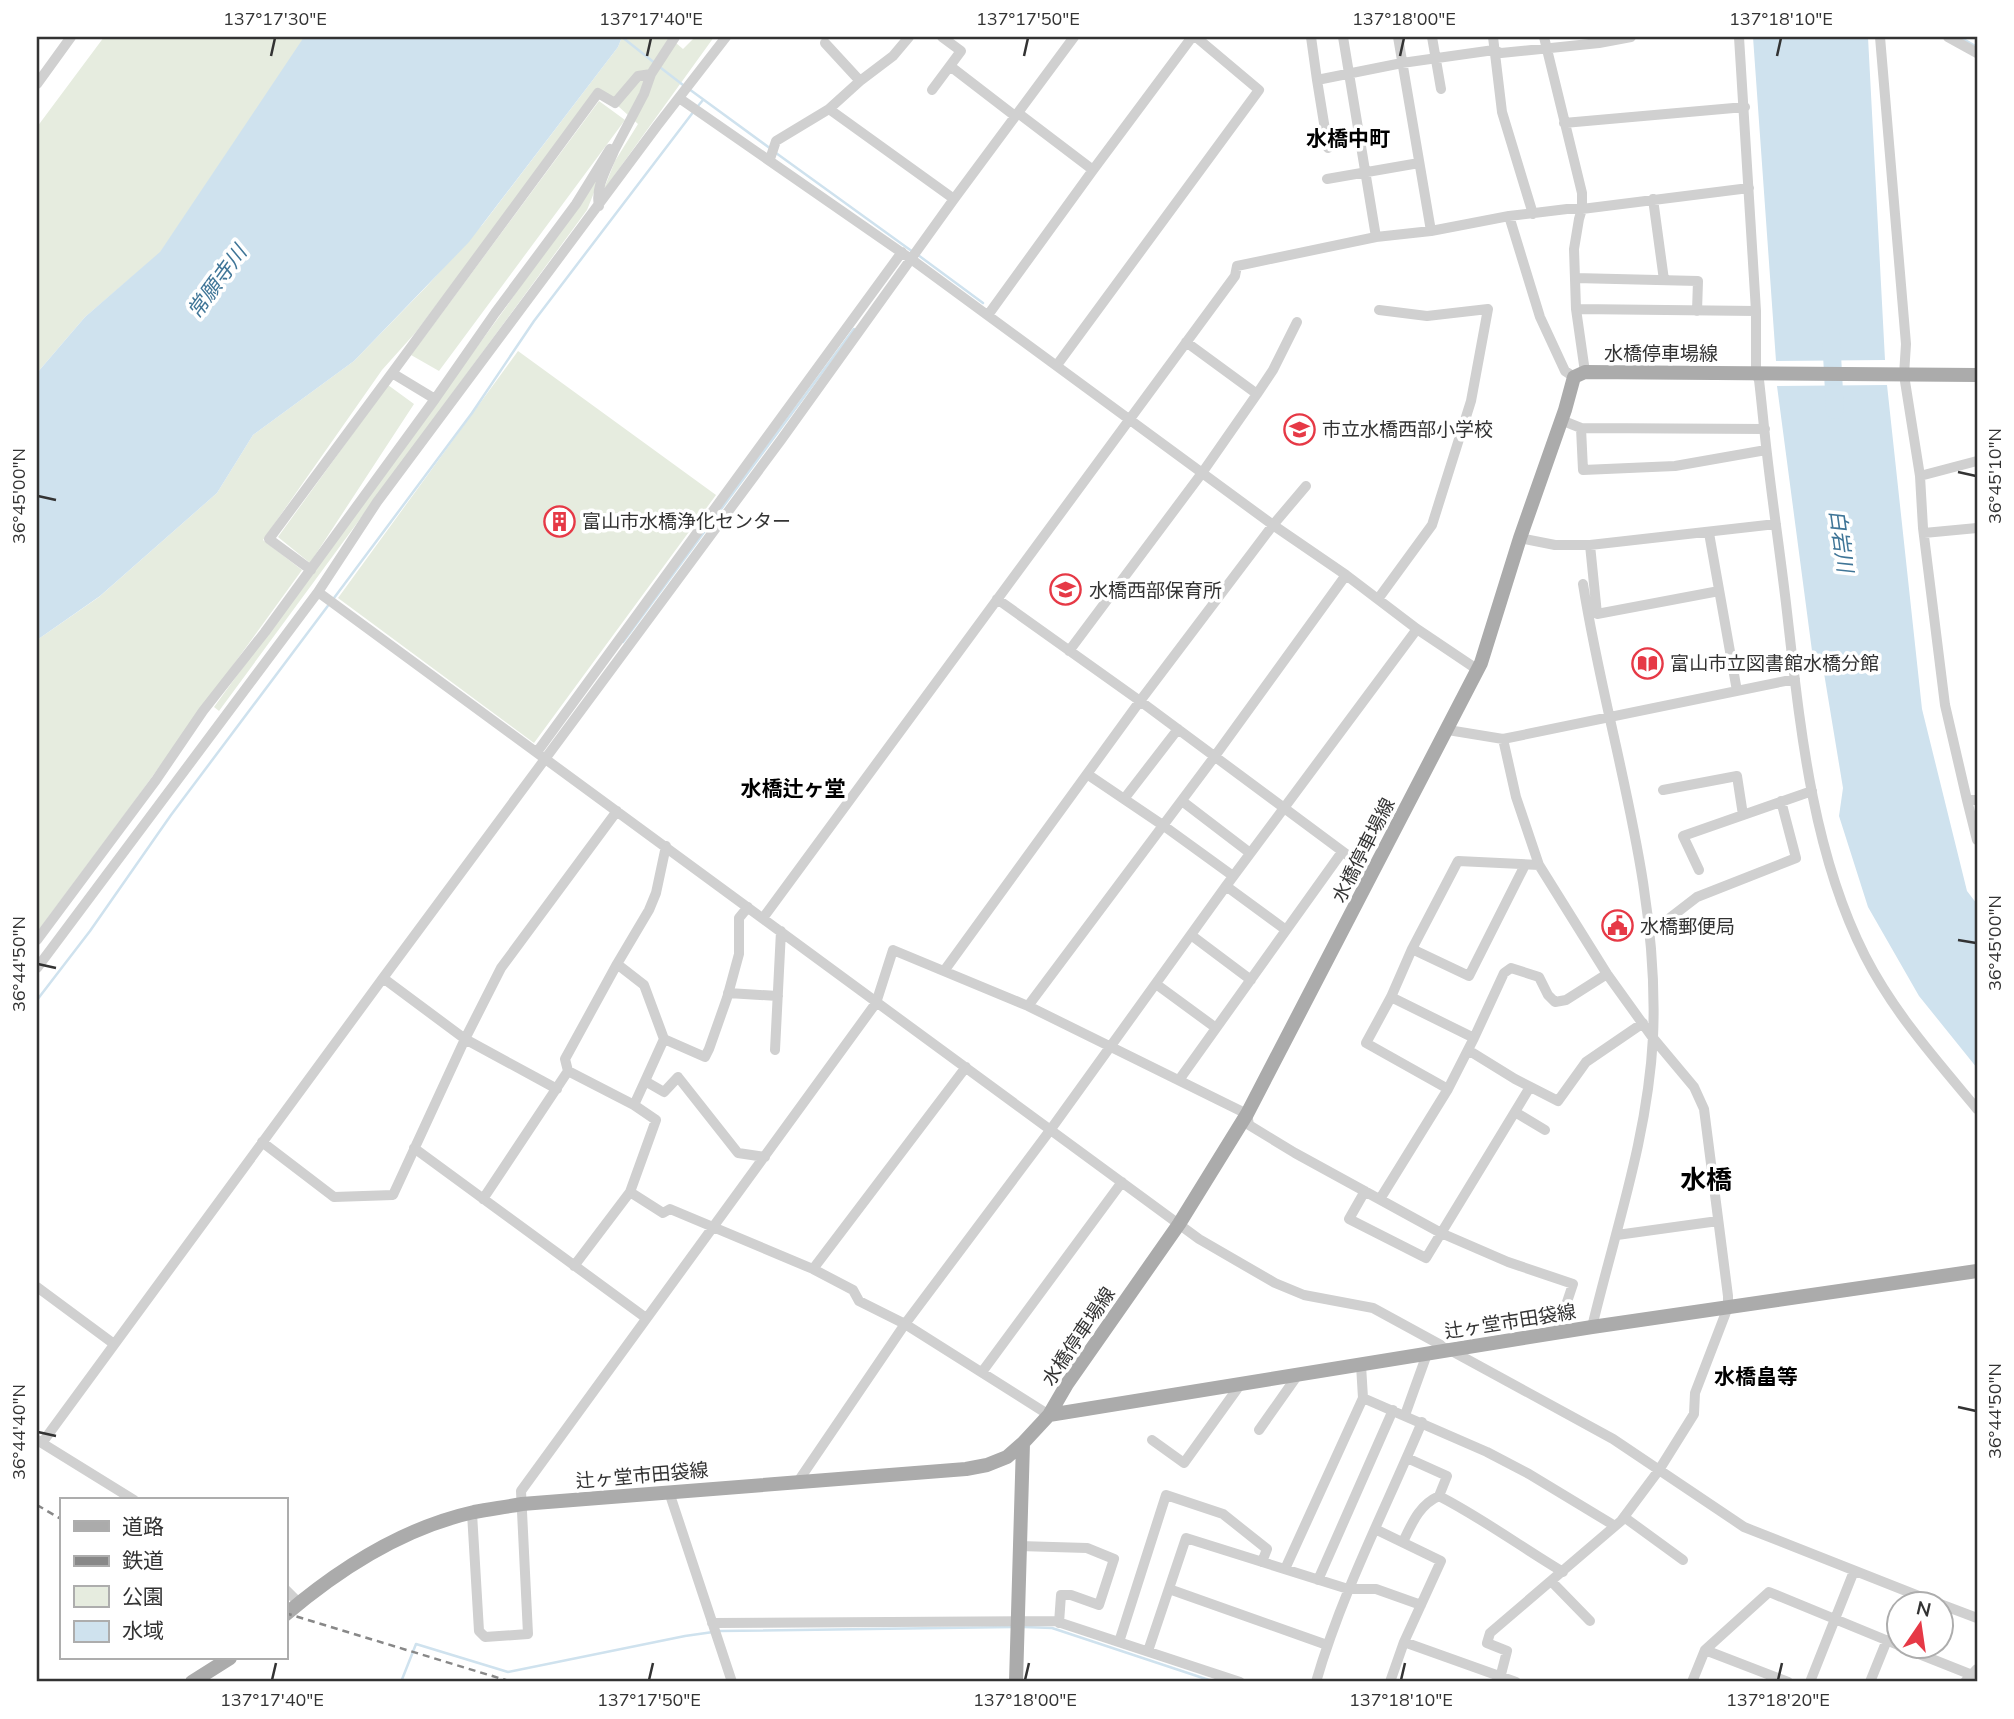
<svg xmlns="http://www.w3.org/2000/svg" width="2014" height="1719" viewBox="0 0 2014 1719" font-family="Mulish,'Noto Sans JP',sans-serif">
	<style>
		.green { fill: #e6ecdf }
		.water { fill: #cfe2ee }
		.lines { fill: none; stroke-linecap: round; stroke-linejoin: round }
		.stream { stroke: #cfe2ee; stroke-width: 2.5 }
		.river { stroke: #cfe2ee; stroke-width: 18 }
		.minor { stroke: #d0d0d0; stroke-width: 10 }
		.major { stroke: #ababab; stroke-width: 14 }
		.rail { stroke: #888; stroke-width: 2.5; stroke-dasharray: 7 5; stroke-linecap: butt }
		.ticks { fill: none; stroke: #333; stroke-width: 2.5 }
		.labels { text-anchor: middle; stroke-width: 7; stroke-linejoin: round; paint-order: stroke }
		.street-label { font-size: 19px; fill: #333; stroke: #fff }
		.poi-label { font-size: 19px; fill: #333; stroke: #fff; text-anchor: start }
		.neighbourhood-label { font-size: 21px; font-weight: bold; fill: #000; stroke: #fff }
		.water-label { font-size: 21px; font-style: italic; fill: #3f7597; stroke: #fff }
		.district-label { font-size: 26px; font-weight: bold; fill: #000; stroke: #fff }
		.neatline { fill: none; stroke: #333; stroke-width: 2.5 }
		.ticks-label { font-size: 18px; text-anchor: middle; fill: #333 }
	</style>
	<rect width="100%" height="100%" fill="#fff"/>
	<path class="green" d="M104,37H305L160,253L85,317L37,373V127Z
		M622,37H669L683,49L695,37H714L603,191L615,161L638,124L599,89L416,332L382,370L263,540L302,570L128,810L37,932V640L99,597L217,493L253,435L354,361L427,286L483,224L618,47Z
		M599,101L625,120L439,371L411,355Z
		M605,165L587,210L219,711L214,707L504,310Z
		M518,351L716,495L534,743L338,598Z
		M388,385L414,404L310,563L278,537Z"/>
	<path class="water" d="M304,37H622L618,47L469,242L354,361L253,435L217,493L100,596L37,640V373L85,317L160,252Z
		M1753,37H1868L1885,360L1776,361Z
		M1887,385L1922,709L1967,891L1977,904V1068L1919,996L1868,907L1839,816L1843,788L1821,655L1812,651L1777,386Z"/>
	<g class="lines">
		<path class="stream" d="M622,37L656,64
			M1960,37L1977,47
			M661,68L683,85
			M689,89L771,149
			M698,106L703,100
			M776,153L913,252
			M918,255L983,303
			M334,598L472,413L534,321L694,111
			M623,642L854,329
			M37,1000L90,931L171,815L330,603
			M1024,1627L1052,1628L1215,1682
			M719,1631L1014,1627
			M401,1682L416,1644L508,1672L685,1636L713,1632"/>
		<path class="river" d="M1831,336L1835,410"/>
		<path class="minor" d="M1311,37L1317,80L1402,63L1494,50L1501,53L1599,43L1631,37
			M1343,37L1376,237
			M1398,37L1431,231
			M1432,37L1441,89
			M1493,37L1502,112L1533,214
			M1544,37L1582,193V209L1579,219L1574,249L1576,309L1585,372
			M1739,37L1756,311V374L1759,380C1762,405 1764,430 1767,454C1773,507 1781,559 1787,612C1800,726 1812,852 1865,956C1894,1013 1937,1061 1977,1109
			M1880,37L1906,344L1904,375L1920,476L1923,528L1945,705L1967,800H1977
			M1948,37L1977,53
			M825,43L860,81
			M950,66L1015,116
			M1317,80L1328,148
			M37,84L71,37
			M932,90L961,51L942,37
			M679,98L911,259L1273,525L1346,575L1417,629L1478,670
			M829,109L954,199
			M1018,113L1093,170
			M1564,123L1745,107
			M614,151L644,94L651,74
			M770,159L776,141L829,109L860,81L893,56L909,37
			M1327,179L1419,163
			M1653,199L1664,280
			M599,206C595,187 607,168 614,151L610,149L576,204L495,313L435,399L392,373L598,93L615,103L638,76L651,74L675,37
			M1509,216L1540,317L1565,371L1574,377
			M1575,278L1698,281L1697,311
			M1576,309L1756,311
			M988,315L1093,170L1192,37
			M1186,342L1257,394L1273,370L1297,322
			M1057,365L1259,90L1196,37
			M1561,420L1581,428L1583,470L1675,466L1766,450
			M1581,428L1765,429
			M1920,476L1977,461
			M1709,533L1737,691
			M1924,533L1977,528
			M1520,538L1555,545H1590L1776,524
			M1590,545L1597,614L1719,591
			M311,570L269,539L392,373
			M1583,584C1607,736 1660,881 1653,1037C1648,1137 1615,1231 1592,1327
			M318,592L1199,1239L1275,1283L1304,1295L1373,1308L1613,1439L1744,1527L1939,1604
			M997,599L1140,701L1373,874
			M1378,599L1432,525L1471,401L1488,309L1427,316L1379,310
			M1069,651L1202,473L1257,394
			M1448,730L1503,739L1795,679
			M537,752L902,252
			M1087,774L1164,826L1233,876
			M1663,790L1737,776L1743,815
			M1124,799L1178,729
			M1967,800L1977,840
			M1182,801L1250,853
			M1699,870L1683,836L1812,791
			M1226,886L1286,930
			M763,918L1235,276L1237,266L1376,237L1431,231L1509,216L1567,209H1582L1749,188
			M1650,930L1662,924L1697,897L1796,858L1781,801
			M1191,935L1251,980
			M37,940L156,780L203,711L265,632L435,399
			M1412,949L1469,976L1525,865
			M617,964L644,985L664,1039L645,1081L664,1092L678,1077L738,1153L765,1157
			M37,968L318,592L377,502L657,126L726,37
			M944,971L1140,701L1273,525L1306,486
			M383,978L465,1039L557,1089
			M1156,984L1216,1028
			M728,993L778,996
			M1028,1006L1215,756L1346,575
			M1474,1038L1504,973L1511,968L1539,977L1548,995L1555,1002L1566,1000L1607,974
			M664,1039L705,1057L709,1049L727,998L739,954V918L748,907
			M775,1050L781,931
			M1468,1050L1515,1079L1558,1101L1586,1062L1643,1023
			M568,1071L634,1105L645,1081
			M1179,1080L1342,852
			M1448,1089L1366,1043L1391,997L1412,949L1458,861L1539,865
			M634,1105L656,1120L630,1192L663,1213L670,1209L813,1269L853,1290L859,1301L905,1324L1049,1415
			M1515,1112L1545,1130
			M262,1142L334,1197L393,1195L465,1039L501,968L617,811
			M414,1148L646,1318
			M1365,1191L1349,1219L1426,1258L1530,1087
			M483,1199L568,1071L565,1059L617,964L649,910L656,893L666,846
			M1380,1199L1448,1089L1474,1038L1391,997
			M1617,1235L1718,1221
			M574,1266L630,1192
			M813,1269L966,1067
			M37,1287L114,1344
			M982,1372L1122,1182
			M1363,1398L1487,1452L1529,1474L1615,1526
			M1405,1415L1427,1354
			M1259,1430L1297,1376
			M37,1440L134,1500
			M1152,1440L1184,1463L1240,1385
			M42,1443L383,978L781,440L954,199L1074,37
			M1407,1458L1447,1476L1439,1496C1482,1518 1521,1547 1563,1572
			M797,1483L905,1324L1051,1129L1226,886L1417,629
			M669,1492L732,1682
			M472,1513L479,1631L485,1637L528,1634L521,1491L876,1003L893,950L1028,1006L1247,1114L1249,1125L1295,1153L1441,1233L1508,1262L1573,1284L1557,1332
			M1624,1517L1683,1560
			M1375,1529L1441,1561L1404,1642
			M1403,1542C1412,1523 1419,1505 1439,1496
			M1019,1546L1087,1548L1114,1559L1099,1605L1071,1595H1061L1059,1623
			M1285,1569L1363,1398L1361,1365
			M1318,1580L1393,1410
			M1552,1582L1590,1621
			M285,1589L299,1603
			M1169,1589L1327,1645
			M1940,1604L1977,1618
			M712,1623L1055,1621L1240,1682
			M1119,1642L1166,1495L1223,1514L1267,1549L1262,1562
			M1899,1646L1972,1675
			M1705,1650L1788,1682
			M1148,1651L1186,1538L1348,1589H1376L1421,1605
			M1316,1682C1342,1592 1386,1508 1422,1422
			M1390,1682L1404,1642L1516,1682
			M1499,1682L1507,1651L1487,1643L1490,1633L1621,1521L1659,1470L1694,1414L1695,1393L1728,1307V1296L1704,1109L1694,1087L1653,1038L1607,974L1539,865L1516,797L1503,739
			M1692,1682L1705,1650L1769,1592L1898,1645
			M1810,1682L1854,1571
			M1870,1682L1887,1640
			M1965,1682L1977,1669"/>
		<path class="major" d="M1049,1415L1592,1327L1977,1271
			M285,1615C340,1568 402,1528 474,1512C490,1509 506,1507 522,1504L966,1469L987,1465L1007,1457L1023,1443L1049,1415L1067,1384L1179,1224L1247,1114L1481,663L1520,538L1565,410L1574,377L1585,372L1977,375
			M192,1682L230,1658
			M1016,1682L1023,1443"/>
		<path class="rail" d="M37,1505L61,1519
			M285,1613L512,1682"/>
	</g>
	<path class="ticks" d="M271,56L275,38M647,56L651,38M1024,56L1028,38M1400,56L1404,38M1777,56L1781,38M1958,472L1976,476M38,496L56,500M1958,940L1976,943M38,964L56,968M1958,1407L1976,1411M38,1432L56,1436M272,1680L276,1663M649,1680L653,1663M1025,1680L1029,1663M1401,1680L1405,1663M1778,1680L1782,1663"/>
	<defs>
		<symbol id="school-ring" viewBox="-11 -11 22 22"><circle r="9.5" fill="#fff" stroke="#e63946" stroke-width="1.5"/><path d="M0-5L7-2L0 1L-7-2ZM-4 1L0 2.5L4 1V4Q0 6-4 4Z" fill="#e63946"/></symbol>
		<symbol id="building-ring" viewBox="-11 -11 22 22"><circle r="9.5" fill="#fff" stroke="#e63946" stroke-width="1.5"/><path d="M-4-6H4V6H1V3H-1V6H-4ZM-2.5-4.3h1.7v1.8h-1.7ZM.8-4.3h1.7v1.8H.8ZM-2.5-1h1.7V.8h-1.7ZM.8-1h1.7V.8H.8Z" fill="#e63946"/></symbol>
		<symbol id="library-ring" viewBox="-11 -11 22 22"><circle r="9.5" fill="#fff" stroke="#e63946" stroke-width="1.5"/><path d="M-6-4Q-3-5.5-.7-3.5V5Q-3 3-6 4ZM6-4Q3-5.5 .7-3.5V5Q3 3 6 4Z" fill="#e63946"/></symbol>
		<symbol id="civic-ring" viewBox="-11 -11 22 22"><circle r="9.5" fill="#fff" stroke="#e63946" stroke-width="1.5"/><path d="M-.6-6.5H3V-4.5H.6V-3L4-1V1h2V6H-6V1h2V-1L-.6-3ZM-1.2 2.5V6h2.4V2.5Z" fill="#e63946"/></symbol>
	</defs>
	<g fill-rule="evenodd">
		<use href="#school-ring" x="1282" y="412" width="35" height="35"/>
		<use href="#building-ring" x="542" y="504" width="35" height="35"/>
		<use href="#school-ring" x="1048" y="572" width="35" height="35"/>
		<use href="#library-ring" x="1630" y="646" width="35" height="35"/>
		<use href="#civic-ring" x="1600" y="908" width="35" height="35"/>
	</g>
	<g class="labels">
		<g class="street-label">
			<text x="1661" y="360">水橋停車場線</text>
			<text transform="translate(1363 850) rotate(-63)" y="7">水橋停車場線</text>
			<text transform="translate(1510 1321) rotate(-9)" y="7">辻ヶ堂市田袋線</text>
			<text transform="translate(1078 1336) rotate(-56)" y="7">水橋停車場線</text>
			<text transform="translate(642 1475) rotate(-5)" y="7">辻ヶ堂市田袋線</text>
		</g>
		<g class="poi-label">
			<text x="1322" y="436">市立水橋西部小学校</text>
			<text x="582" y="528">富山市水橋浄化センター</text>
			<text x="1089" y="597">水橋西部保育所</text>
			<text x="1670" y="670">富山市立図書館水橋分館</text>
			<text x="1640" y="933">水橋郵便局</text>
		</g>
		<g class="neighbourhood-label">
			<text x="1348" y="146">水橋中町</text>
			<text x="793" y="796">水橋辻ヶ堂</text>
			<text x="1756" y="1384">水橋畠等</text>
		</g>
		<g class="water-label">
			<text transform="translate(217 282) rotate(-54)" y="7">常願寺川</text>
			<text transform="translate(1841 541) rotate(82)" y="7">白岩川</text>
		</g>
		<g class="district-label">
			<text x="1706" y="1189">水橋</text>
		</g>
	</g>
	<rect width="2014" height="1719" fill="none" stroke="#ffffff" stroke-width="77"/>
	<rect x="60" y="1498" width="228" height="161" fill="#ffffff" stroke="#adadad" stroke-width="2"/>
	<rect x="74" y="1521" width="35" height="10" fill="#ababab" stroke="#adadad" stroke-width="2"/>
	<text x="122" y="1534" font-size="21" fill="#333333">道路</text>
	<rect x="74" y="1556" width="35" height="10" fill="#888888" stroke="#adadad" stroke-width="2"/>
	<text x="122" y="1568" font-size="21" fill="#333333">鉄道</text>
	<rect x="74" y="1586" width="35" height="21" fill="#e6ecdf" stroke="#adadad" stroke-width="2"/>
	<text x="122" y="1604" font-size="21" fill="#333333">公園</text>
	<rect x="74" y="1621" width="35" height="21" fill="#cfe2ee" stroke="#adadad" stroke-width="2"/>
	<text x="122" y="1638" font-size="21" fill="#333333">水域</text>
	<g transform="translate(1920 1625) rotate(13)"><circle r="33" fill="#ffffff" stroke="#adadad" stroke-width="2"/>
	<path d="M0-5L12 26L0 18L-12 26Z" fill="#e63946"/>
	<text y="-10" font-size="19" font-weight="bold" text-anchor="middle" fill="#333333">N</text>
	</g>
	<rect x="38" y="38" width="1938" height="1642" class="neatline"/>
	<g class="ticks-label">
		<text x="275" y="25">137°17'30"E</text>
		<text x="651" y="25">137°17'40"E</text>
		<text x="1028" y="25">137°17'50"E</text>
		<text x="1404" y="25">137°18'00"E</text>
		<text x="1781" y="25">137°18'10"E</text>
		<text transform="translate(1995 476) rotate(-90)" y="6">36°45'10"N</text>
		<text transform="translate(19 496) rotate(-90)" y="6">36°45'00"N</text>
		<text transform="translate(1995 943) rotate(-90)" y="6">36°45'00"N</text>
		<text transform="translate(19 964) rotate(-90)" y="6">36°44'50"N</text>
		<text transform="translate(1995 1411) rotate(-90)" y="6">36°44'50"N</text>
		<text transform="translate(19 1432) rotate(-90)" y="6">36°44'40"N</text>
		<text x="272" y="1706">137°17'40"E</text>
		<text x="649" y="1706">137°17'50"E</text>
		<text x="1025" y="1706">137°18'00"E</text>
		<text x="1401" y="1706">137°18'10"E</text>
		<text x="1778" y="1706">137°18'20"E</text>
	</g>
</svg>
